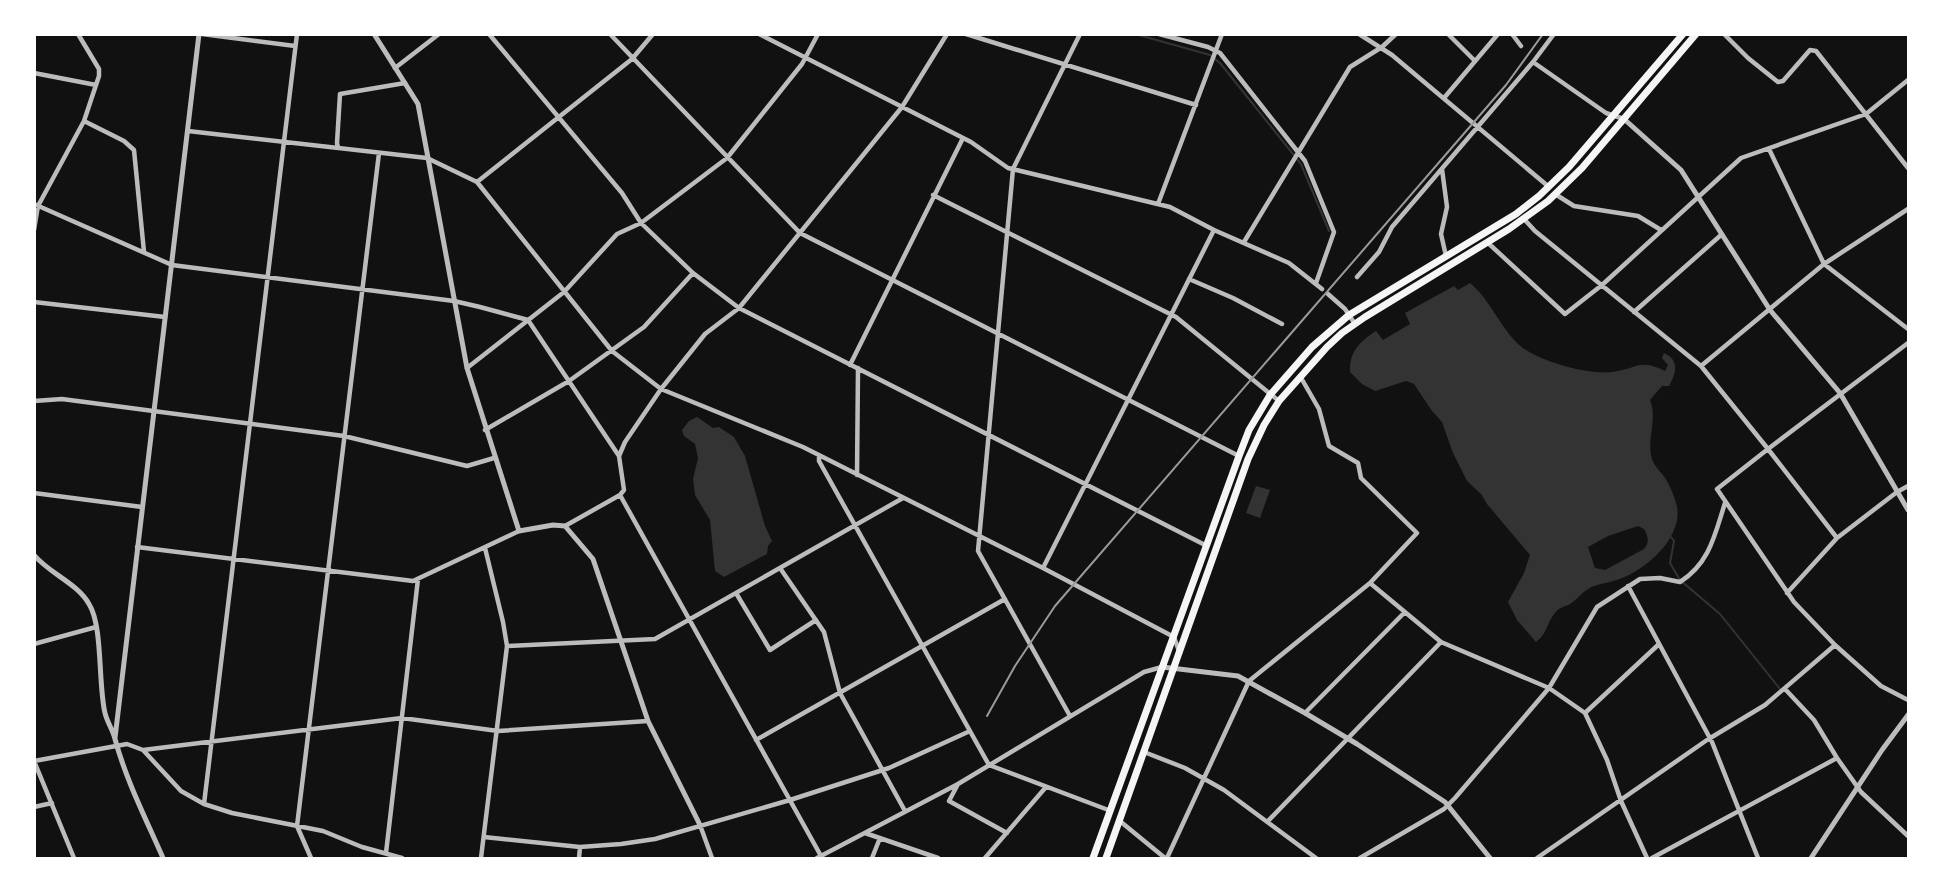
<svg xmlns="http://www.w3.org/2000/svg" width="1943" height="893" viewBox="0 0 1943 893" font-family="'Noto Sans',sans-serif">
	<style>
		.water { fill: #333; fill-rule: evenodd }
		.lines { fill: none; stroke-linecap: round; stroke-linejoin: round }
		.stream { stroke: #333; stroke-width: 2 }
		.minor { stroke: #bcbcbc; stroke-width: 4.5 }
		.tertiary { stroke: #bcbcbc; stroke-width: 5 }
		.primary { stroke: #f5f5f5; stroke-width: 7 }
		.rail { stroke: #9a9a9a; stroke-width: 2 }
	</style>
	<rect width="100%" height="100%" fill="#111"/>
	<path class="water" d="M1470,283C1492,301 1501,331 1523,348C1543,362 1588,375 1612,372C1638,369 1638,358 1665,371L1668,365L1662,358L1664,353C1680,360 1676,374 1669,386H1662L1650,400C1658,420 1646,439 1652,459C1654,466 1661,472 1665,478C1670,485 1675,498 1677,507C1683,539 1642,574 1613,581C1604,584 1596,584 1588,589C1581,593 1577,600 1570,604C1565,607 1559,607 1555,613C1546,624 1548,633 1536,642L1517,620L1508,602L1524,573L1530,555L1487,504L1481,494L1467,481L1453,453L1442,422L1432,411L1414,384L1406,381L1375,391L1362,384L1350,372C1349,352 1360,341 1376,331L1383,340L1410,324L1405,313L1454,286L1458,290ZM1638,526L1644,529C1648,537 1650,541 1644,549L1605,570L1595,568L1588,547L1608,536Z
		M697,417L713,428L719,427L734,437L745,456L765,526L772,541L768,546L767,554L724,577L715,571L710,520L695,495L693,479L698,458L695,444L684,436L682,430L689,421Z
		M1256,486L1270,490L1260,518L1246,513Z"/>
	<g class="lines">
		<path class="stream" d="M1135,34L1210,55L1220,63L1301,164L1329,231
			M1671,537L1674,541L1670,563L1680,580L1720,614L1780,689"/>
		<path class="minor" d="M202,34L295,46
			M489,34L622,193L641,223L693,273L739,308L1207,546
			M610,34L800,233L1239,456
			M759,34L971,142L1008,168L1170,207L1214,230L1289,263L1322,289
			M966,34L1196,105
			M1159,34L1208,47L1220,53L1305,161L1334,232L1316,283
			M1359,34L1392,55L1549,187
			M1448,34L1475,61
			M1512,34L1521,46
			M1724,34L1748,58L1778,82L1783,81L1810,50L1816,51L1908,168
			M1533,62L1606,113L1624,119
			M395,68L439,34
			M34,73L96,85
			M1444,98L1498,34
			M84,121L124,141L134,150L144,252
			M188,131L427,158L477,182L612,351L661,389L803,447L1043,568L1174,637L1179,651
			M338,148L337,143L340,94L405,83
			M1769,149L1824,264L1908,329
			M1442,169L1447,207L1441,234L1446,256
			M477,182L632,59L653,34
			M1555,194L1574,206L1638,216L1661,230
			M933,195L1176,317L1279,401
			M34,204L172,265L454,301L480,307L528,320L619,456L624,490L620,495L565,526
			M1158,204L1222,34
			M1524,219L1535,231L1701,366L1768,449L1717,489L1794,602L1835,645L1881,686L1908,700
			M34,230L38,206L84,121L99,76V69L78,34
			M1244,242L1350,67L1382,47L1396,34
			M1487,242L1565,314L1602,285L1741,158L1866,114L1908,80
			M1357,277L1379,252L1392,227L1533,62L1554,34
			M1189,279L1233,298L1282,324
			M1328,294L1345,309L1355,324
			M34,302L165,317
			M1634,312L1721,235
			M850,365L963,138
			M1701,366L1824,264L1908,209
			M467,368L564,292L617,234L641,223L727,158L802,64L818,34
			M34,401L62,399L344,436L467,466L494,458
			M485,430L569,381L644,327L693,273
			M819,455V461L989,765L1111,811
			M619,456L625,442L661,389L705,334L739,308L902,107L947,34
			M857,475L858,368
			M34,493L142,507
			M620,495L821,856
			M1837,538L1768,449L1908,343
			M137,547L413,581L519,531
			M780,568L824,632L840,693L905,811
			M1043,568L1214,230
			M1370,583L1441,642L1549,688L1585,713L1607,760L1621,801L1647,858
			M1628,586L1712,742L1758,858
			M736,593L770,650L816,620
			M1787,593L1837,538L1897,492L1908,486
			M34,644L96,627
			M507,646L655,639L903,498
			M1785,689L1814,720L1837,758L1861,792L1908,836
			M1305,713L1405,612
			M1585,713L1658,645
			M1070,716L978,551L1013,169L1080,34
			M756,740L1005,599
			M143,750L402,718L498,731L648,721
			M1144,752L1185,768L1224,790L1316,858
			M34,761L127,744L143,750L181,791L204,804L232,813L323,831L362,847L402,858
			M34,761L74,858
			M958,784L949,801L1007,833
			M204,804L297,34
			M34,807L52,803
			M1268,821L1441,642
			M1121,822L1165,858
			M700,825L712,858
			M865,833L938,858
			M484,837L580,847L621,844L655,839L790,800L889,768L970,731
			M386,853L418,579
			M311,858L297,826L379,153
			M481,858L507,646L503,622L485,548
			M579,858L580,847
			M817,858L958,784L1144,672L1162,667
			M872,858L880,838
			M985,858L1046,787
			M1167,858L1249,681L1370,583L1417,533L1361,478L1358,463L1329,446L1319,409L1300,376
			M1360,858L1444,809L1455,798L1549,688L1597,607L1640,579L1660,578L1680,582C1710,563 1715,534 1725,503
			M1537,858L1707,740L1765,705L1835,645
			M1652,858L1837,758"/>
		<path class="tertiary" d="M374,34L418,104L467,368L519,531L553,525L565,526L593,559L648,721L700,825
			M1624,119L1681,170L1770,310L1840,393L1908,510
			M34,555C50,574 77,583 89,604C103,626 98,684 105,713C107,722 113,730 115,739C126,780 146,819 163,858
			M1162,667L1238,676L1305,713L1357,744L1445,802L1490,858
			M115,738L199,34
			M1811,858L1882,750L1908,715"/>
		<path class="primary" d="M1093,858L1239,456L1249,430L1270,395L1312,347L1349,315L1516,214L1539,196L1569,167L1683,34
			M1106,858L1248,459L1264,425L1279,401L1327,347L1342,333L1365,317L1509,229L1548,201L1582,168L1696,34"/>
		<path class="rail" d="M987,716L1015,666L1055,606L1506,85L1543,34"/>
	</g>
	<rect width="1943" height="893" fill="none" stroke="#ffffff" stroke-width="72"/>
</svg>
